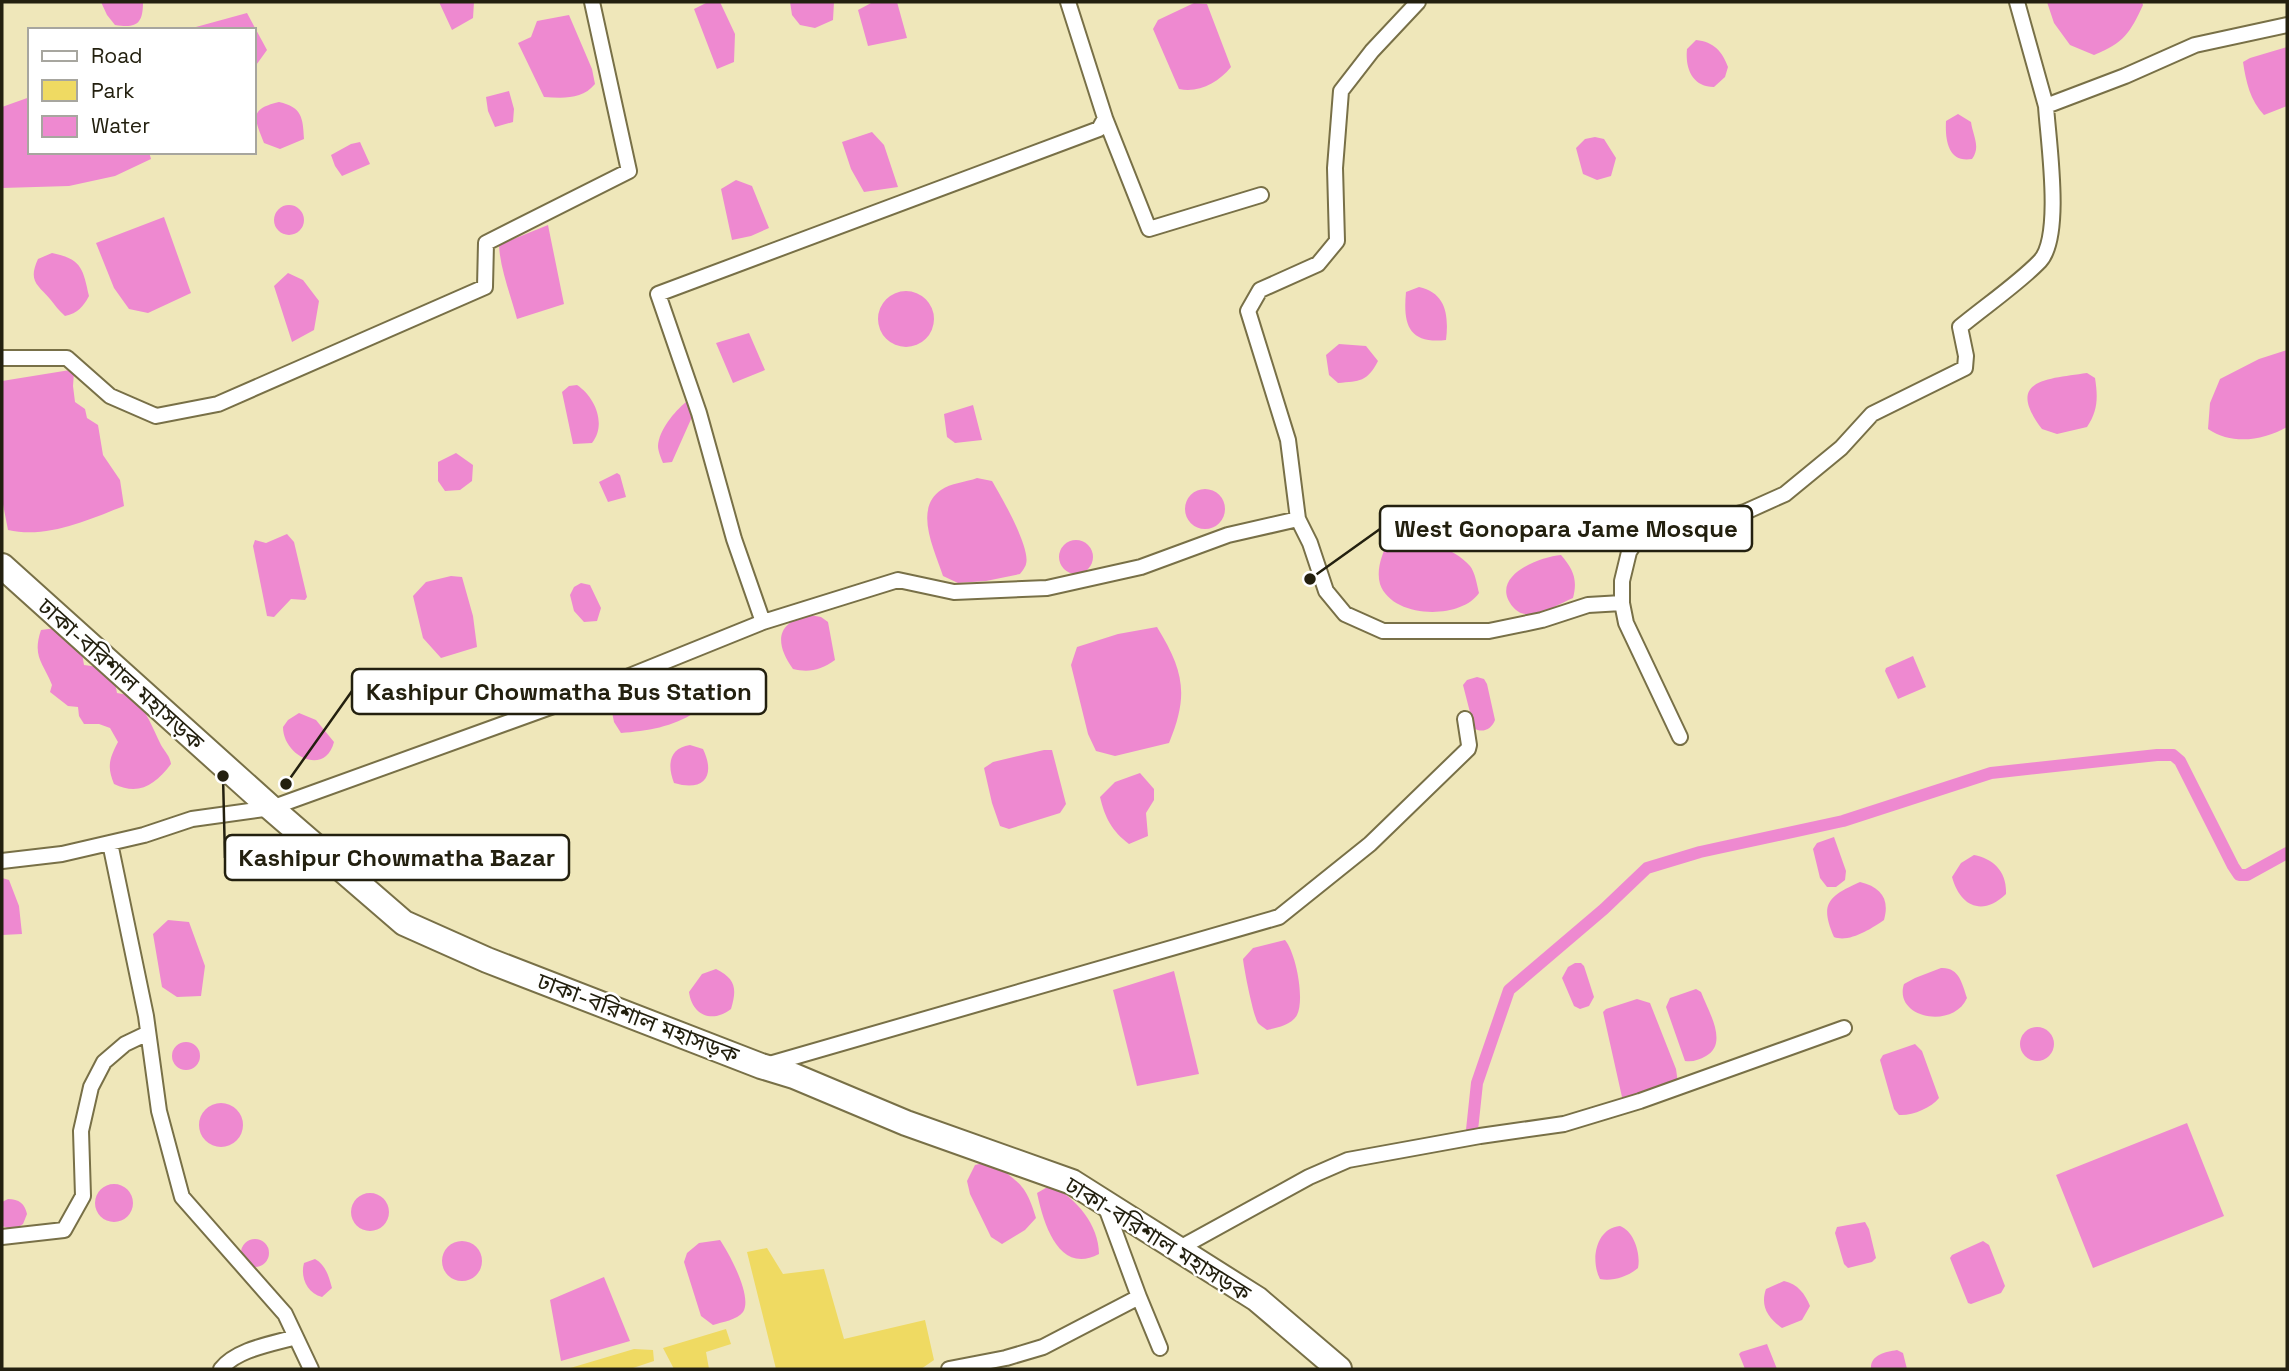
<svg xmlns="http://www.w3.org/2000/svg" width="2289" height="1371" viewBox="0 0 2289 1371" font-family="'Space Grotesk','Noto Sans Bengali',sans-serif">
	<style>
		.green { fill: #efda62 }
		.water { fill: #ee89d0 }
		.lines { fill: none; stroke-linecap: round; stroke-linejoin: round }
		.canal { stroke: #ee89d0; stroke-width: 12 }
		.minor-casing { stroke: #787047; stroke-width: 18 }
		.trunk-casing { stroke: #787047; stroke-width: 28 }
		.minor { stroke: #fff; stroke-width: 14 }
		.trunk { stroke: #fff; stroke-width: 24 }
		.labels { text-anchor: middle; stroke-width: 5; stroke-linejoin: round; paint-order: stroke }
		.street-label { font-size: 23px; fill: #23200f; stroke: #fff }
		.leader { fill: none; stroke: #23200f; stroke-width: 2.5 }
		.callout-dot { fill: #23200f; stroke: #fff; stroke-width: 2.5 }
		.callout { fill: #fff; stroke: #23200f; stroke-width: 2.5 }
		.callout-label { font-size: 24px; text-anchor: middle; font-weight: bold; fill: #23200f }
	</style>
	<rect width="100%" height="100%" fill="#efe7ba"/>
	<path class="green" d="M767,1248L783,1274L824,1269L844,1339L925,1320L934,1360L921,1369H776L747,1252Z
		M726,1329L731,1344L706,1352L709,1369H674L663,1348Z
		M634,1349L653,1350L654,1361L630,1369H567Z"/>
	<path class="water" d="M101,2H143C143,25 136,28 115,25L107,15Z
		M439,2H474L473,18L452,30Z
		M708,2H720L735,34L734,62L717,69L694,9Z
		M790,2H834L833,20L815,28L800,25L792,15Z
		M873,2H897L907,38L868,46L858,10Z
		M2047,2H2142L2143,5C2130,33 2124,43 2094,55L2070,45L2054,23Z
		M1194,3L1207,4L1231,67C1218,83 1199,93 1179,89L1153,29L1158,20Z
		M247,13L267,50L254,68V30H185Z
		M569,15L592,69L595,84C582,100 563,98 544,97L518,43L531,37L537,21Z
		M1696,40C1714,42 1722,51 1728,67L1725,77L1714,87C1692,87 1685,68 1687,49Z
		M2287,47V106L2264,115C2250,100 2246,82 2243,62L2250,58Z
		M509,91L514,109L513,122L495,127L488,111L486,97Z
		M30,97V152H149L151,159L115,176L69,186L2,188V107Z
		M279,102C302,107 303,118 304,139L280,149L264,143C254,118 249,109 279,102Z
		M1958,114L1971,122C1973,136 1981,147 1972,159C1948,163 1945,140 1946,121Z
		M872,132L884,145L898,187L864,192L851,169L842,142Z
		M1595,137L1604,139L1616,158L1611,176L1597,180L1583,174L1576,148L1585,139Z
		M360,142L370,164L342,176L335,166L331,155L351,144Z
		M736,180L752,186L769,228L751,236L732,240L721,189Z
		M274 220a15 15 0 1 1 30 0a15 15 0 1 1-30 0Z
		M164,217L191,293L148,313L129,309L114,288L96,243Z
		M548,225L564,304L517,319C511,296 500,269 499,245Z
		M52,253C82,259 83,269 89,296C83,307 78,313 65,316C59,311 55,305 50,299C37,284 28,281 38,259Z
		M288,273L303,280L319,301L314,330L292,342L274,286Z
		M1419,287C1446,293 1449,315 1446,340C1408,344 1403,324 1406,292Z
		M878 319a28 28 0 1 1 56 0a28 28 0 1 1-56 0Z
		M749,333L765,370L733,383L716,343Z
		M1339,344L1366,346L1378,361C1367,382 1360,381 1338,383L1329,375L1326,355Z
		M2287,350V427C2262,441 2232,445 2208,429L2210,403L2220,379L2259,359Z
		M70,370L74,372L73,386L75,402L85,409L87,418L98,425L103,455L120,480L124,506C88,520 47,539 8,530L2,499V381Z
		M2087,373L2095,378C2098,397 2098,411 2087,427L2057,434L2042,429C2004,379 2048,379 2087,373Z
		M577,385C595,397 607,424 592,443L573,444L562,392L569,386Z
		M686,402L692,409V417L672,462L663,463C661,458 658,451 658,446C659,430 674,412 686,402Z
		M973,405L982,440L955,443L947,437L944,414Z
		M456,453L473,465L472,481L460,490L445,491L438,481V462Z
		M617,473L620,475L626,497L608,502L599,482Z
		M977,478L992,481C1001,496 1031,548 1026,564C1026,566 1021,573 1020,574L986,581L958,583L943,576C935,551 913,509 941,490C950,483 967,482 977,478Z
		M1185 509a20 20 0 1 1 40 0a20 20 0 1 1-40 0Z
		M287,534L294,542L307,597L305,600L291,599L274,617L267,616L253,546L255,540L266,543Z
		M1403,536C1426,541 1453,547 1470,566C1475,572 1477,585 1479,593C1461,620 1392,619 1380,584C1376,570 1382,554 1388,542Z
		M1059 557a17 17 0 1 1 34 0a17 17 0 1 1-34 0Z
		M1561,555C1573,569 1578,579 1573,598C1559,604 1542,615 1527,614C1520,614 1517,611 1513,607C1488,577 1538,557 1561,555Z
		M451,576L462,577L473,616L477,647L441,658L423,638L413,596L426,582Z
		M581,583L590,585L601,608L597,621L584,622L574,611L570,595L574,587Z
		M810,615L821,617L828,622L835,660C821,670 809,673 793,669C775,644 775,622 810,615Z
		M1157,627C1184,671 1189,695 1169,743L1115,756L1096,751L1088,734L1071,665L1077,647L1118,634Z
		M56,628L82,653L84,665C104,667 114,672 117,693L134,696C147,713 152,726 161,745C165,752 170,756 171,764C155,785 139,796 114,784C107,767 109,759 118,742L110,728L99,724H84L79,716L78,707L68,706L50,692L52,685C43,662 32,657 41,630Z
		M1913,656L1926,687L1898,699L1885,671L1886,668Z
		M688,673C698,685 698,697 695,712C674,727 646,731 621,733L614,722L609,697C624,685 668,675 688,673Z
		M1477,677L1484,679L1487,684L1495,720C1492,729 1482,734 1474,728L1463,685L1467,680Z
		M299,713L316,720L334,742C325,777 283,756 283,727L288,720Z
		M690,745L703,749C716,776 704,792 674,783C667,765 669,748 690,745Z
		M1044,750H1052L1066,804L1060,813L1009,829L1000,826L992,803L984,768L993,762Z
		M1140,773L1154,789V800L1146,813L1148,836L1129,844C1112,831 1105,818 1100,797L1115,782Z
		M1834,837L1846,871L1845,880L1836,887H1827L1820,878L1813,849L1817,843Z
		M1974,855C1994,859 2007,872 2006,894C1982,917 1960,906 1952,877L1961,863Z
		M2,878L9,880L19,906L22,934L2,935Z
		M1860,882C1881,887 1890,899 1884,920C1871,929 1849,943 1834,937C1819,903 1829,896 1860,882Z
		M168,920L189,922L205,966L201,996L177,997L162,987L153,934Z
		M1285,940C1296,953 1305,999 1297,1015C1292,1025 1276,1028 1267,1030C1264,1028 1260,1025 1258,1023C1253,1015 1244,969 1243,959L1253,948Z
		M1575,963H1581L1584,966L1594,997L1589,1006L1580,1009L1574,1006L1562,978L1568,967Z
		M1941,968C1959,967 1962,983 1967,998C1953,1030 1893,1018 1904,984L1915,978Z
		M716,969C736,979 737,989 731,1009C712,1024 692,1015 689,992L702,974Z
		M1174,971L1199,1074L1137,1086L1113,990Z
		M1696,989L1701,992C1708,1011 1729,1043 1706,1056C1699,1060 1693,1062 1685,1061L1666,1007L1670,998Z
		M1637,999L1650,1003L1676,1069L1678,1083L1626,1101L1622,1097L1603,1012L1606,1009Z
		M2020 1044a17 17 0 1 1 34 0a17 17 0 1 1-34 0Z
		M172 1056a14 14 0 1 1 28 0a14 14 0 1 1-28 0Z
		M1915,1044L1922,1051L1939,1098C1931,1108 1912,1116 1899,1115L1894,1109L1880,1060L1883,1055Z
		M199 1125a22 22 0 1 1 44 0a22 22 0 1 1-44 0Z
		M2187,1123L2224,1216L2093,1268L2056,1175Z
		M992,1161C1018,1184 1025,1181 1036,1218L1025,1230L1002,1244L991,1237L970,1194L967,1181L975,1165Z
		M95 1203a19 19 0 1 1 38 0a19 19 0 1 1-38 0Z
		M1051,1185C1076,1198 1099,1225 1099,1254C1058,1276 1043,1221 1037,1193Z
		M351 1212a19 19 0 1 1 38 0a19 19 0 1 1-38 0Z
		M8,1199C19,1199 25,1204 27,1214L23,1224L14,1230L2,1226V1202Z
		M1865,1222L1869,1229L1876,1258L1872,1262L1848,1268L1844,1264L1835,1233L1837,1227Z
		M1620,1226C1634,1231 1641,1254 1638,1268C1629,1276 1612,1282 1600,1279C1590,1260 1596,1228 1620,1226Z
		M241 1253a14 14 0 1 1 28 0a14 14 0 1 1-28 0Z
		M720,1240C729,1253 753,1297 743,1312C737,1320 722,1322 713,1325L701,1316L684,1262L687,1253L699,1243Z
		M442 1261a20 20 0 1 1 40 0a20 20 0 1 1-40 0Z
		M1983,1241L1989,1245L2005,1286L2001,1293L1971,1304L1968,1303L1950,1258L1952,1255Z
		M315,1259C326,1265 329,1277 332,1288L322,1297C307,1293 300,1277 304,1263Z
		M604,1277L630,1341L561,1361L550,1300Z
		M1784,1281C1798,1284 1805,1294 1810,1306L1802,1320L1782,1328C1768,1318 1760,1306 1766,1289Z
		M1767,1344L1777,1369H1745L1739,1354L1741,1352Z
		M1897,1350L1903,1353L1907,1369H1871C1870,1355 1885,1352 1897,1350Z"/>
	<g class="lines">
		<path class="canal" d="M1472,1130L1477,1083L1509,990L1604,909L1647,868L1700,852L1843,821L1991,773L2157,755H2173L2180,761L2233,866L2239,875H2247L2287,853"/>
		<defs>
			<path id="minor" d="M1418,2L1372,51L1341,91L1335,168L1337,241L1318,264L1260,290L1248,311L1288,440L1298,519L1310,543L1326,591L1345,614L1383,631H1489L1542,620L1588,605L1622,603
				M2017,2L2046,106
				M1105,118L1149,229L1261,195
				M2,358H67L110,396L156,416L218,404L485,287L486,243L629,171L592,2
				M763,622L734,539L699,413L658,294L1099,129L1105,118L1068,2
				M1680,737L1626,623L1622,603V581L1629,552L1647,524L1656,518L1666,516L1711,521L1745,512L1785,494L1841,448L1872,414L1965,368L1966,356L1960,327C1984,307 2019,283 2040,261C2063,236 2048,140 2046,106L2125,76L2195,45L2287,25
				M110,843L146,1016L159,1111L182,1197L285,1314L311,1369
				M2,861L62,854L144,835L192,819L271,808L570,700L763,622L898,580L954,592L1047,588L1141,567L1228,535L1298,519
				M766,1065L1279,917L1370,844L1468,749L1469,745L1465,719
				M2,1237L64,1230L83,1196L81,1131L91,1087L104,1062L125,1044L148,1033
				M1178,1249L1309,1177L1348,1160L1480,1136L1564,1124L1640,1101L1844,1028
				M1139,1297L1160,1348
				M221,1369C237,1349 272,1344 296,1337
				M949,1369L1006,1358L1043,1347L1139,1297L1105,1205"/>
			<path id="trunk" d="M2,566L271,808L404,923L487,960L761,1066L794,1076L906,1123L1072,1182L1257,1299L1339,1369"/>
		</defs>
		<use href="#minor" class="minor-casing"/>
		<use href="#trunk" class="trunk-casing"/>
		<use href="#minor" class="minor"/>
		<use href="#trunk" class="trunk"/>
	</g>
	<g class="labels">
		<g class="street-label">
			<text transform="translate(121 674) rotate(42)" y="8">ঢাকা-বরিশাল মহাসড়ক</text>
			<text transform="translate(638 1018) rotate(21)" y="8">ঢাকা-বরিশাল মহাসড়ক</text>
			<text transform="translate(1158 1239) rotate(32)" y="8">ঢাকা-বরিশাল মহাসড়ক</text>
		</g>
	</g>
	<path class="leader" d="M1310 579L1380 529M286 784L352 691M223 776L225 858"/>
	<g class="callout-dot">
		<circle cx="1310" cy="579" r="7"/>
		<circle cx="286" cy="784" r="7"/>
		<circle cx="223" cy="776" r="7"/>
	</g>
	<g class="callout">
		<rect x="1380" y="506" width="372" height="45" rx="7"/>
		<rect x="352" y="669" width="414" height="45" rx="7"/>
		<rect x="225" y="835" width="344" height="45" rx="7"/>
	</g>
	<g class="callout-label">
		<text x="1566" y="537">West Gonopara Jame Mosque</text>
		<text x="559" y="700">Kashipur Chowmatha Bus Station</text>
		<text x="397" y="866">Kashipur Chowmatha Bazar</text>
	</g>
	<rect width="2289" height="1371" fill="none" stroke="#23200f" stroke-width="7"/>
	<rect x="28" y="28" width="228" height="126" fill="#ffffff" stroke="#a7a69f" stroke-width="2"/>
	<rect x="42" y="51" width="35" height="10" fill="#ffffff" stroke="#a7a69f" stroke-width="2"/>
	<text x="91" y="63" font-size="21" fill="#23200f">Road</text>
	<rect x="42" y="80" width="35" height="21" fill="#efda62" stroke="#a7a69f" stroke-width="2"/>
	<text x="91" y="98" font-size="21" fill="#23200f">Park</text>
	<rect x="42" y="116" width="35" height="21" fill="#ee89d0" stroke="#a7a69f" stroke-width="2"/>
	<text x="91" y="133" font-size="21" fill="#23200f">Water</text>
</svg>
